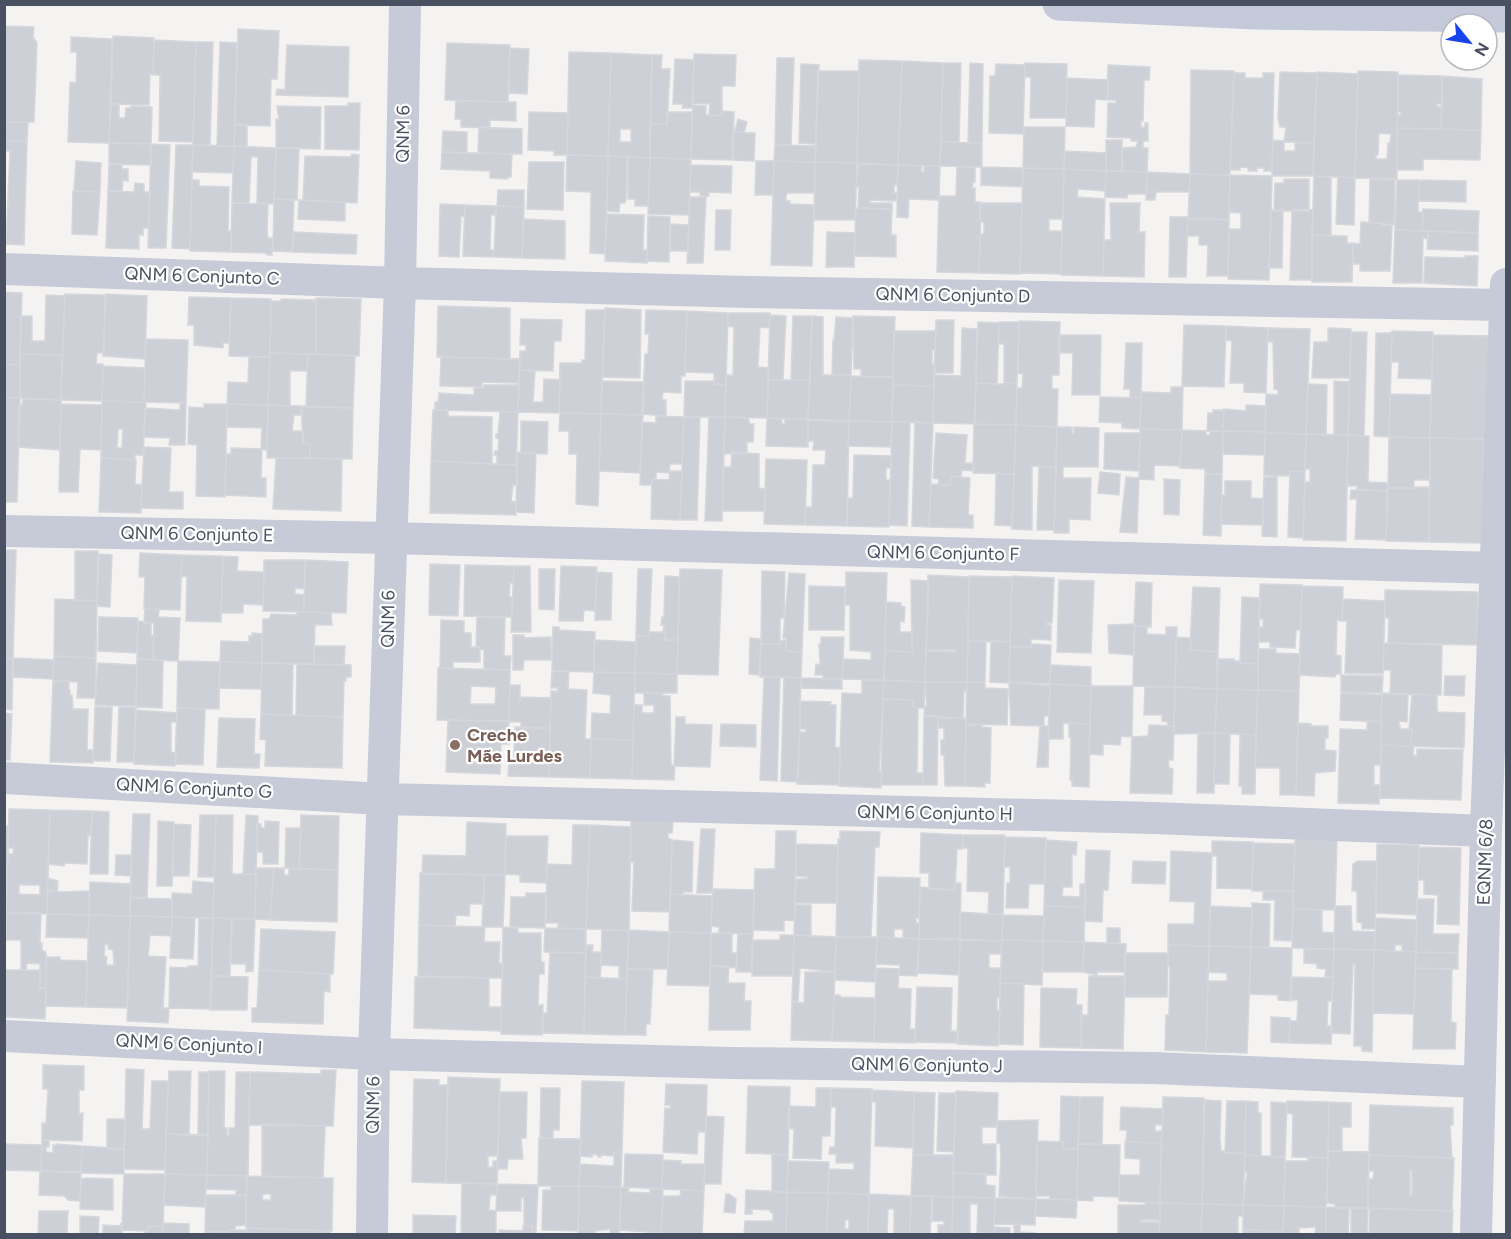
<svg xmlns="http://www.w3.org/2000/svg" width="1511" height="1239" viewBox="0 0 1511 1239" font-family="Figtree,sans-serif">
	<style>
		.building { fill: #ced0d7; stroke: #d6d7dd; stroke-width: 1.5; fill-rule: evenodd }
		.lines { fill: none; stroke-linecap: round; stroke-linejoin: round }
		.street { stroke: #c6cbd7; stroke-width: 32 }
		.secondary { stroke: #c5cadb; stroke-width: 33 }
		.education-dot { fill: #8d6e63; stroke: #fff; stroke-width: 2 }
		.labels { text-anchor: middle; stroke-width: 4.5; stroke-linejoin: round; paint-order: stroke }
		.street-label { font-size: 18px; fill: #495061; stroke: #fff }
		.education-label { font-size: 18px; font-weight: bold; fill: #785e54; stroke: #fff; text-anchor: start }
	</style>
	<rect width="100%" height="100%" fill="#f4f3f2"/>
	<path class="building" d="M4,26L34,27L33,37L37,43L34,122H4Z
		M238,29L279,31L277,79H271L270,126L235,125Z
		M113,36L154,38L153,75L150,74L149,105L111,104Z
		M71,37L112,39L109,143L68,142L70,82L76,83L77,52H71Z
		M154,40L196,42L193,142L159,141L160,75H153Z
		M196,42H213L210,146L193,145Z
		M220,42L237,43L234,146H217Z
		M447,43L510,45L508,102L445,100Z
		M287,45L349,47L348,97L276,95L277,89L285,90Z
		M510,48L529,49L527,94L509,93Z
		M569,52L611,53L608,156L567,155Z
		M611,53L652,55L650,158L608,156ZM620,129H631V142H620Z
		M694,54L736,55L735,86H722V116L709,115L710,104L693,103Z
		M652,55H662L661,69H670L667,124H650Z
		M777,58H794L791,145H775Z
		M675,59L694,60L692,108H682L683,104H673Z
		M859,60L902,61L898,165L857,163Z
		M902,61L943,63L940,166L898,165Z
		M943,63H961L959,142H941Z
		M970,63L983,64L982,143H968Z
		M1025,63L1067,64L1066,118H1030L1031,77H1025Z
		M801,64L819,65L816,144L799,143Z
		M996,64L1025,65L1023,134L989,133L990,76H995Z
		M1108,65L1150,67L1149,80H1144L1143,121H1141V127H1145V123H1148V141H1143V148H1148L1147,172L1123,171L1122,148L1136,147L1138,141H1131V138L1107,137L1108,103H1116V100H1107Z
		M1191,70L1234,71L1230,175L1190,174Z
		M818,71H859L857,163L815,162Z
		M1358,71L1398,72L1397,179L1355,178ZM1379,133L1391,134L1390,143H1388L1387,159H1376V155H1378Z
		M1280,72L1317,73L1314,143L1284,142L1286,127H1280L1278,118Z
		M1317,72L1358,74L1355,178L1313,176Z
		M1234,73H1245V78H1263V73H1274L1272,171H1264V168H1257V171H1248L1249,168L1240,167V170H1230Z
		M1398,75L1442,76V104H1437V107L1442,106L1441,129L1397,128L1398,115H1401V112H1398Z
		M1442,76L1482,79L1481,130L1441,129Z
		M1067,78L1108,80V100L1095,99L1094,127L1066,126Z
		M456,101L516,102V121L490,120V128L461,127V119H455Z
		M348,103H360L359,150L325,149V106H348Z
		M111,104H119V118H125L126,108H131V106L152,107L151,144L109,143Z
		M693,105L706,106V115H709L722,116V111L734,112L733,160L691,159Z
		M277,106L321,107L320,149L276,148V119L279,120Z
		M529,112L568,113L567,155H554V151L528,150Z
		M667,112H692L691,159L650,158V124H667Z
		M738,119L747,122L744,133L735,131Z
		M4,122H28L27,141H4Z
		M235,125H247V147L234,146Z
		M479,127L522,129V154L478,153Z
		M1024,127H1065L1064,169L1023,168Z
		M1397,128L1481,130L1480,160L1423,159V170H1397Z
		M443,131L467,132V153L442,152Z
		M733,132L755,133L754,161L732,160Z
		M1106,140H1122V171H1106Z
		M1273,140L1284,141V151H1295V143H1314L1313,176H1272Z
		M4,141H27L24,245L6,244L10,151H4Z
		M941,142L982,143V167L940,166Z
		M109,143L151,144V165L109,164Z
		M151,144L170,145L166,248H148Z
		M176,145H193L190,249L172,248Z
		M193,145L234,146L233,173L192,172Z
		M775,145L816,146L815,162L774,161Z
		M234,146L276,148L274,204L257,203L258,157H251L249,203H232Z
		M276,148H299L297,200L274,199Z
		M1065,151L1106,153V171L1064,169Z
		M442,152L512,154L511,177H508V179L490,178V171L441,169Z
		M352,154L359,155L357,203L303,200L305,156L351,157Z
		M567,155L608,156L605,254L590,253L591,192L566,191Z
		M608,156L627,157L626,199L625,203H620L619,212L607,211Z
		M628,157L650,158L648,206H635V199H628Z
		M650,158L691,159L689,215L648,214Z
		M76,161L101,163L100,192L74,191Z
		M756,161H774L773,195H755Z
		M774,161L815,162L814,193H788L786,195V201H790V204L814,205L812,266L771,265Z
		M529,162H564L563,210L527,209Z
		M815,162L857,163L855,220H814Z
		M109,164H122V169H128V181L123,180L122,191H108Z
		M859,164L898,165L897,185H894V193H897V201L870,200V203H892V209L858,208L859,187H856Z
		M691,165L732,166L731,193L709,192V196H700V192H690Z
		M898,165L922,166L921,172H924V166H940L939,200L909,199L908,218L897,217Z
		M957,167H975V182H973L972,188H975V202H981L979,273L937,272L939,196H956Z
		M981,167L1023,168L1022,187L981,185Z
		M1023,168L1064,169L1063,219H1049V231H1062L1061,274L1020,273Z
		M1064,169L1106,171L1105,191L1078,189L1077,197L1105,199L1103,276L1061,275Z
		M1106,171L1147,172V194H1128L1127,198L1105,197Z
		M1147,172L1190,174L1189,192H1156L1155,200H1146Z
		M1190,174L1230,175L1229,220L1188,219Z
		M1230,175L1272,176L1269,280L1228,279L1229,229H1241V213L1229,212Z
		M1314,176L1331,177V236L1312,235Z
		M1338,177L1355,178L1354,225L1336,224Z
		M1284,179H1309V211H1274L1275,183H1284Z
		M1370,179L1395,180L1394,225L1369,222Z
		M192,180H199V186L229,187L228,231H231V252L190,251Z
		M1397,180H1419L1418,212H1423L1422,231L1395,230Z
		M1419,180L1466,181V202L1419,201Z
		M135,183L144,184V192H150L149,228H143V235H139V249L106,248L108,191L134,192Z
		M498,190H524V207L497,206Z
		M73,191L100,192L97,235L72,234Z
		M690,197H706L703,263H687Z
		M274,199L294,200L292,252L273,251Z
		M299,200L345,202V221L298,219Z
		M232,203L268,204L267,232L268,238H273L272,255H267L266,253L231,252Z
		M980,203H1022L1020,274L979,273L980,234H984V222H980Z
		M1110,203H1140L1139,232H1145L1144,277L1103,276L1104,240H1111Z
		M440,204L465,205V217L461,216L459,257L439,256Z
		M465,205L496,206V215H491L490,250H494V257L463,256Z
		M496,206L524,207L522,258L494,257Z
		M856,208L892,209L891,235H896V257L854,256Z
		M1308,209L1313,210L1312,280H1290L1292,210Z
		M1423,209L1479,211L1478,233L1422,231Z
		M716,210H731L730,250H715Z
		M1271,210H1283L1282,268H1269Z
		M607,214L644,215L643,250H647V263L605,261Z
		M648,216L670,217L669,262L647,261Z
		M1170,217H1188L1186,277H1169Z
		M1200,218L1229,220L1228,276H1207L1208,245H1199V236H1187L1188,219Z
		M523,219L565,221V259L522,258Z
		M1361,222L1383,223V225H1392L1390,271H1360V264H1353V243L1360,244Z
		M671,224L689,225L688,251H670Z
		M1395,230L1428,231V239L1423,238L1422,283H1393Z
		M1428,231L1478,233V251L1427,249Z
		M294,232L357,235L356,254L292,252Z
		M827,232L855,233L854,267H826Z
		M1312,235L1347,236V243H1353L1352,282H1312Z
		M1465,256H1478L1477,286L1424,283L1425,257L1465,258Z
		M4,292L22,293L20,365L4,364Z
		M65,294L105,295L104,353H97L96,364H103L102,401L61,400Z
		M106,294L147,296L145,359L103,356Z
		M46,295L65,296L62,355L20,354L21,316H32V341H45Z
		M189,297L231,298L229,343H223V348L194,345V325H188Z
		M231,298L271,299L270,357L229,356Z
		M316,298L361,299L359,356L316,354Z
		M281,299L316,300V354L270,353L271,301H281Z
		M438,306L510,308V359L437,357Z
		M605,308L641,310L640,378L602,377Z
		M586,310H605L601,414L559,413L560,363H582V360H585Z
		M646,310L687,311L685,376H681V393L663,392L662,400H666V416L642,414L645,354H648L649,334H645Z
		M687,311L728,313L726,385L714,384V373L685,372Z
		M728,313H770L769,328L760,327L758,367L769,368L767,418L725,417L726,375H733L734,327L728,326Z
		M770,315L786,316L783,380H768Z
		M793,316H812L810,380H791Z
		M812,316L823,317V375H851L849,421L808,419Z
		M853,316L895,317L893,377H861V369H854Z
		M836,317L853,318L851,375H832L833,340H834Z
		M521,319L562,320L561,341H554L553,371L519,370L520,351H526V345H520Z
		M936,320H954L953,373H934Z
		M1019,321L1060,322L1059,375H1052V389H1058L1057,427L1016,425L1017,388H1022L1023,374L1018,373Z
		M978,322L999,323L997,384L976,383Z
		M999,322H1019L1017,383L1004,382V344H998Z
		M1184,325L1226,326L1224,387L1182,386Z
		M1226,326L1268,328L1266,393L1244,392V383H1230L1232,341L1226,340Z
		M962,328L977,329L975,424L933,423L934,375L961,376Z
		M1268,328L1310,329L1306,434L1265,433L1266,394L1278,395V390L1274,389L1273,342H1267Z
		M1328,328L1351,329L1350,378H1312L1314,342H1328Z
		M894,331H936L935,350H932V364H935L934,386L893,385Z
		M1392,331L1433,332L1432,379L1398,378L1399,362H1391Z
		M1351,332H1367L1364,436L1348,435Z
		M1376,333H1392L1389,437L1374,436Z
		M1059,335H1101L1100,395H1072L1073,353H1059Z
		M1433,335L1491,336L1488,439L1430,438Z
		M146,339L188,340L186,403L144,402Z
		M1126,343H1142L1141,398H1130V389H1124Z
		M270,353L308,354L307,371H290V406L268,405Z
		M20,354L62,355L61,400L20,398Z
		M308,354L355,356L353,408L306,407Z
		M249,357H270L268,405L227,404L228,382L248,383Z
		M441,357L520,359L519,383L482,382V387L440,386Z
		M4,364L20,365V398H4Z
		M103,366L145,368L144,402L102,401Z
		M519,370L535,371L533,402H543L544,379L560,380L559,413L518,412Z
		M851,376L893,377L892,422L849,421Z
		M768,380H810L808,419L767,418Z
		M602,381L644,382L643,415L601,414Z
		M685,381H714V384L726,385L725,417H684Z
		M1334,381L1350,382L1348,435H1334Z
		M1004,382L1017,383L1016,425L974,424L976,383L1004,384Z
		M1308,384L1327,385L1326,435L1306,434Z
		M484,385H519L518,412L435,410V402H438L439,393L474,395V388H484Z
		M893,385L934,386L933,423L892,422Z
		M1171,387H1183L1182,430L1140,429L1141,392L1171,393Z
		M1390,394L1431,395L1430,438L1389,437Z
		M1100,397L1141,398L1140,429L1122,428V423L1099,422Z
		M4,398H20L17,502H4Z
		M23,399L61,400L60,450L18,447L19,406H22Z
		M102,401L146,402L143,455H135V460L101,458ZM118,429H123L122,448H117Z
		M180,403H186L185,445H169L170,438L144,437L145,408L180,410Z
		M61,404L102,405L101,450L80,449L78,492H59Z
		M204,404H227L225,497L196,496L197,445L188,444L189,407L204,408Z
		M227,404L268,405L267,450L261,449L262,428L226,427Z
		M268,405L301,406L303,415H294L292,431H304L303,443L310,444V458H267Z
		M1246,405L1266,406L1265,432L1223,431L1224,409L1246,411Z
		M301,406L353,408L352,459L310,458V444L303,443Z
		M433,410H448V416L492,417V464L431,461Z
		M1213,410H1224L1223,431H1207L1208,413H1213Z
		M500,412H518L516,465L497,464V455H494L495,451H498L499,439L496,438V434H498Z
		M560,413L601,414L598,506L576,504L577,454H569V431H559Z
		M601,414L643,415L640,473L599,471Z
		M656,416L684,417L682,464H670L669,473L656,472V479H652V485H640L642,422L656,423Z
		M684,417H700L697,520H680Z
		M709,417H725L722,521H705Z
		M725,417L748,418L750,424H754L753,442H747V453L724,454Z
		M767,418L782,419V424H785V419H808V447L766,446Z
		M808,420L849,422L847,526L805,525L806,507H812L813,465H825L826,450H813L814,441H808Z
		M521,421L548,422L547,454L521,453Z
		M849,421L892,422L891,447L848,446Z
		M892,422H910L907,526L889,525Z
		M915,422L933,423L929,527L912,526Z
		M974,424L1016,425L1014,474L973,473Z
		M1016,425L1057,427L1056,468L1032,466V530L1012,529Z
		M1057,427H1072V434H1074V427L1099,428L1098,467H1063V478H1091L1090,520L1069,519V533H1054Z
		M1140,429L1182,430L1180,466L1154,465V480L1139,479Z
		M1182,430L1206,431V435H1210V431L1223,432L1222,474H1205V469L1180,468Z
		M1223,431L1265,432V455L1223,454Z
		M936,433L967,435L965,463H974V471L962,470L961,477L951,476L950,485H938L939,479L933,478Z
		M1105,433H1140L1139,471L1104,469Z
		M1265,433L1306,434L1305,472L1290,471V476L1264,475Z
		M1306,434L1348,435L1346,541L1303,540L1305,482H1310V469H1305Z
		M1348,435L1369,436L1368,482L1388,483L1387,491L1357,489V486H1347Z
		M1389,437L1430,438V480H1414V488H1388Z
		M1430,438L1484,439L1482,543L1429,542Z
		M144,447L171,448L169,492H183V509L141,508Z
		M231,448L262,449L261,478H266V497L225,495L226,454H231Z
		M517,452L536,453L534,513L516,512Z
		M732,452L759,454V488L765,489V511H722L723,467H731Z
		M854,455L891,456V468H886V480H890L889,527L847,526V498H853Z
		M101,458L136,460L135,484L142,485L141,513L99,512Z
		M276,458L342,459L341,511L273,509Z
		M766,459L807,460L805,525L764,524Z
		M431,461L517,465V486L513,485L511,501L516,502V515L430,513Z
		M1039,466L1056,468L1054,530H1037Z
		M670,471H682L680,520L651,519L652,479L669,480Z
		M1290,471L1305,472L1303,538L1288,537Z
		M1100,472L1120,474L1119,495L1098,493Z
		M996,474H1014L1012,526L995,525Z
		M1205,474H1222L1221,536L1203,535Z
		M951,476L970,478L968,515H973V528L929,527L931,484L950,485Z
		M1126,477L1139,478L1137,533L1120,532Z
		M1264,477H1277V537L1262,536Z
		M1164,479L1180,480L1179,515L1164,514Z
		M1225,481H1251V498L1263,499V525L1221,524L1222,495H1225Z
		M1414,487H1429V542L1386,541L1388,488H1414Z
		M1351,490L1387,491L1386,540L1355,539L1357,499H1350Z
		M4,550H16L13,658L4,657Z
		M75,551H98L97,601L75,600Z
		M140,553L182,555L180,610L144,609L145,577H139Z
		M99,554L112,555L110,607L97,606Z
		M182,555L223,556L221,622L186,621L187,576L181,577Z
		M223,556L238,557L237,571L264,572L263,605L243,604V613H221Z
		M264,560H305V589L295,588V594L304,595V612L263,611Z
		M305,560L348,562L346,613L304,612Z
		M430,564L460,565L458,616L429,615Z
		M465,565L514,566L513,583H510L509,597H513L512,617L464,616Z
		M514,566H530L531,632H511Z
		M561,566L597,567L595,611L584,610L583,621H559Z
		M539,569H555L554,610L539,609Z
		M638,569H652L649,636H636Z
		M680,569L722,570L718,675L677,674Z
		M762,571L785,572L784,618H780V644H761Z
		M597,572L612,573L611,620H595Z
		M846,572L887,573L884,680L842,679L843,659L871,660V652L850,650V605H845Z
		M789,573L805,574L802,652L786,651V638H783Z
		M928,575L969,577L967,682H925L926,651L955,652V650H926Z
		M665,576L679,577L678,640H665V632H663L664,625H661L662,617H664Z
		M969,576L1012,577L1010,642L968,641Z
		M1012,576L1054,578L1052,623H1047V625H1051V640L1031,639V647H1010Z
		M911,580L929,581L925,682L884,680L885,651L912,652Z
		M1059,580L1094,581L1091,653L1057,652Z
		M1136,582L1152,583L1151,627L1134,626Z
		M1260,584L1302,585L1301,630H1296L1295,648L1270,647V642H1259V627H1263V619H1259Z
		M809,586L845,587L844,630H809Z
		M1302,586L1343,587L1342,621L1337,620L1336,655L1341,656V674H1336L1335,677L1299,675Z
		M1193,587L1220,588L1218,652L1191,650V646L1190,647Z
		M1385,590L1478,592L1477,645L1388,643L1389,619L1385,617Z
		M1242,597L1260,598L1258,664L1240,663Z
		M55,599L97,601L96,658L54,656Z
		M1343,599L1385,601L1383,674L1345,673L1347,621H1342Z
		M886,602L901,603V606L905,607L904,622L900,621V632H912V652L885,651Z
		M145,609L159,610L158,617L180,618L178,661L153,660L154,623H144Z
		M297,612L331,613L332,625H315L314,664L262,663L263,619H269L271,614L297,615Z
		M99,617L138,618L137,653L98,651Z
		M477,617L505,618L504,656H511L510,670L484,669V650L476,647Z
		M441,620L464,621V633H471V647H480V662H453V669L440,668Z
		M138,621L151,623V636L154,635L153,660L137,659Z
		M1135,624L1134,655L1109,653L1108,625Z
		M1134,626L1147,627V634L1166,635V627H1177L1175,687L1133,686Z
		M553,627H559V630L595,632L594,672L552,671Z
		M649,632H665V640H678L677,674L635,673L636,636H649Z
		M252,633L262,634V663L220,662L221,641L249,642V636H253Z
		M513,635H524V638L551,637V660H524L523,670H513Z
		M821,637H844L842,679H823V675H815L816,664L820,665L819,644H821Z
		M1176,637L1190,638L1191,650L1218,652L1217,689L1175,687Z
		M750,638L761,639L759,675L749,674Z
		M594,640L636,642L635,673L594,672Z
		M786,640V651L802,652L801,678L760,677L761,644H780V641Z
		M991,640L1010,642L1009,683L990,682Z
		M968,641L986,642L985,682H967Z
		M1384,643L1442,645L1441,695L1390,694L1391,670H1383Z
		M1031,644L1051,645L1050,684L1009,682L1010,647H1031Z
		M314,646H345L344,665L314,664Z
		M1258,649H1276V653L1300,654L1299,691L1258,690Z
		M54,656L96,658L95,698H77L78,682L53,681Z
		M4,657L13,658L12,710L4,709Z
		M13,658L54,660L53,679L13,677Z
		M137,659L163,660L162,708L136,707Z
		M1217,659H1234V661H1240V663L1258,664V690L1217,689Z
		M178,661L220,662L219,709L177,708Z
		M220,662L262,663L261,689L219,688Z
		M98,663L137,665L136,706L95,705Z
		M262,663L293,664L292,715L261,714Z
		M297,664L351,665V677H346V681H344L343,717L296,715Z
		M1051,665L1091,667V686L1050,684Z
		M438,668L510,670L509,721L437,720ZM471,686L496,687L495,704H470Z
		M552,671H569L568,689L587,690L585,739H591L590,778L549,777L551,691H558V688H551Z
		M594,672L635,673L633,740L591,739L592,713L610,714L611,695L593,693Z
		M635,673L677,674V693H635Z
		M1341,675L1383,676L1382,693L1341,692Z
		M1445,676H1465L1464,696L1444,695Z
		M764,677H780L777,781L760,780Z
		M784,677L801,678L798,782L781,781Z
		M801,678L842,679V689L801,688Z
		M862,680H884L879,771H882L881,788L839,786L842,693L862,694Z
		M884,680L925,682L924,708L913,707V700L883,699Z
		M53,681H69V690H70V695H72L73,709H88L87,750H93V763L50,762Z
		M925,682H967V691H964L963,718L924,716L925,706H927Z
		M967,682H985V688L1008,689L1007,725L966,724Z
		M1009,682L1050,686L1049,716H1044V726L1011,725Z
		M1050,684L1091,686L1090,724L1063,723V739H1048Z
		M510,685H520V701L521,697L551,698L550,728H521V722H509Z
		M1091,686H1133L1132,737L1121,736L1120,745L1103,744V755L1089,754Z
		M1145,687H1175L1174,726H1167L1168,722L1162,721V715H1144Z
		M1175,687L1217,689L1215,733L1174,734Z
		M1217,689L1258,690L1256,735L1215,733Z
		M1258,690L1299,691L1296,795H1280V768H1255Z
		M644,693H663L662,696H670L671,765H675L674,780L632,779L634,705H642V713H654V705H644Z
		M1341,693L1382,695L1381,722L1340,720Z
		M1382,693L1408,694L1407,722L1399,721V726H1400V729H1412L1411,746L1381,745Z
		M1412,694L1437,695V712L1465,713L1464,748L1411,746L1412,729H1409Z
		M883,699L913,700V707L918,708L917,773H923V785H881Z
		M800,701L831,702L830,705H836L835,747L840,748L839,785L797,784L800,732H806V729H800Z
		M95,707H112L110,761H93Z
		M119,707L136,708L134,762H117Z
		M177,708L205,709L203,765L175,764Z
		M135,710L177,713V722H171V752L176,753L175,766L134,764Z
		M4,713L12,714L10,760H4Z
		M261,714L343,717L342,768L265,766L266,740L260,739Z
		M924,716H938L937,785H923Z
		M676,717H685V724L712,725L710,767L674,766Z
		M219,718L255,719L254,754H260L259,768L217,767Z
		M938,718H966L965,786H945L944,755H941V740H944V728H938Z
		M448,720L509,721V744H501L500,774L446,772Z
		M1367,721L1382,722L1381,765H1374V785H1380L1379,804L1338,803L1340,729L1367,730Z
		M1069,723L1090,724L1089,787L1072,786V780H1070L1071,737H1069Z
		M1298,723L1311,724L1310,726H1328V738H1325V750L1336,751L1335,771L1315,773L1314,796L1296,795Z
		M721,724L756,725V747L720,746Z
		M966,725H982V727L991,728L990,783H984L985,787L965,786Z
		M1149,725L1174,726L1173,760H1168L1169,768L1173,769L1172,794L1130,793L1132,737L1148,736Z
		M1040,726H1049L1048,767H1037Z
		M515,727L550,728L549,777L508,776L509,757H514Z
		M1198,733H1215L1214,793H1197Z
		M1215,733L1230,734L1229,784H1214Z
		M1240,734L1256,735L1255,794H1242V786H1239Z
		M591,739L633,740L632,779L590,778Z
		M1381,745L1414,746L1413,755L1417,756V749L1463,750L1461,800L1380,798Z
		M9,809L50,810L47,914L6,913ZM8,848H14L13,854H8ZM19,885H40V895L19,894Z
		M50,810L92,811L91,835L88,834L87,864L65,863L64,866L48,864Z
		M92,811L109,812L108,874H90Z
		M133,814H150L147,898L130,897Z
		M200,815H216L214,877H198Z
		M216,815H233L232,874H256L255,919L213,918Z
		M246,815L258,816L256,874H243Z
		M301,815L339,816L338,870L299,869Z
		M631,820L673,821L672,833H668V838L672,840L670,912L632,911L634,862H630Z
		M158,821L174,822L172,886H157Z
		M265,821L279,822L278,864H263V852H257V824H261V828H265Z
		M467,822L506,824L505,875L422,874L423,855L466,856Z
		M174,824L191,825L189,876H173Z
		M573,825H590L586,929L558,928V923H546L547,864L572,865Z
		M590,825L631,827L629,930L586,929Z
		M4,826H9L6,913H4Z
		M286,828H301L299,869L285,868Z
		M701,829H715L712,893H697Z
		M776,831H796L795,921L784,920V931L753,930L755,869H775Z
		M840,831L880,832L879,847H875L871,937H836L838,839H840Z
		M921,833L963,835L962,849H957L955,890L929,889V873H920Z
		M963,835H1005L1003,915L988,914L989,892L967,891L968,848H963Z
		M506,836H548L546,883L520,882V875L505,874Z
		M1005,837L1046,838L1044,884H1029L1028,908H1006L1007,883H1010V867H1004Z
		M1295,839L1337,840L1335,910L1293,909Z
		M672,840L693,842L692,892H683V895L670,894Z
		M1046,840L1077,842L1076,855L1072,854V887H1063L1062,896L1080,897V884H1085V907L1044,906Z
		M1212,841L1253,842L1252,889L1217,888V856H1212Z
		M1253,843L1295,844L1293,891H1252Z
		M796,844L838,845L837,903H795L796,879H807V877L796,876Z
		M1377,844L1419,845L1417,915L1376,913Z
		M1419,847L1461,848L1459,925L1437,924L1438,895L1424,894V880H1418Z
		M1086,850L1110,851L1108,890H1103L1102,922L1084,921Z
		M1171,851L1212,853L1209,946L1168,945V924H1194L1195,902L1170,901Z
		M116,855H132L131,876L115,875Z
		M1133,861L1166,862L1165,884L1132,883Z
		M1358,861H1377L1375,929H1362V923L1357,922V891H1352L1353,864Z
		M256,868H274L270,920L255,919Z
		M274,868H284V875H289V868L338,870L337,922L270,920Z
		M420,873L484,875V904H470L469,916L456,915L455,926L419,925Z
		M484,875H505L503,927H482Z
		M878,877L920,878L919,918H916V923H919V939L903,938V929H894V938L877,937Z
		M48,878L58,881L57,892L89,891V915L47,914L48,891H55L47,890Z
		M193,881L214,883L213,918L172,917V893L192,894Z
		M90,882L131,884L130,916L89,915Z
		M955,883H961L960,939H919L920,887L955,890Z
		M713,889L754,890L753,934L719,933V927L711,926Z
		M1263,891H1293L1292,941L1274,940L1275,900H1263Z
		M526,893H546L545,928L510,927L511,897H526Z
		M670,894L712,896L711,933L669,932Z
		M130,898L172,899V917L130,916Z
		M1417,899H1434L1433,934H1459L1458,953L1416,952Z
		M1252,903L1270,904L1269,948L1251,947Z
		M795,905H811V936L794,935Z
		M1044,906L1085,907L1084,942L1043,941Z
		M1210,906L1252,908L1251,947L1209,946Z
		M1335,906H1351L1352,931L1375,932L1374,950L1334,949Z
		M1293,909L1322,910V932L1334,933V949L1292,948Z
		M960,912L1003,915L1002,941L960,939Z
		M6,913H41L40,943H42V950L46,952V988H40V964L27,963L26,970H21V940H6Z
		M47,914L89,915L88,938L46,937Z
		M89,915L130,916L127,1008L86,1007ZM105,944H108V949L113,950L114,965H106L107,957L104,956Z
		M1003,915L1044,916L1043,941L1002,940Z
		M130,916L172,917L171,936L150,935L148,956L166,957L163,1008H169L168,1023L127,1021Z
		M172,917L195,918L193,959L170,958Z
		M199,918L213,919L211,1009L169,1008L170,967L188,968V966H198Z
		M213,918L231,919L230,976H211Z
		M1376,918L1417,920L1416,952L1402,951V945H1395V951L1374,950Z
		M232,919H255L253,971L246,972V964H231Z
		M419,925L485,927L484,942H500L499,963L503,964L502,978L418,976Z
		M503,927L518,928V933H541V962H544V974H539L538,1005H543L542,1035L501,1034Z
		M545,928L586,929V953L544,952Z
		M1107,928H1120V943H1107Z
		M261,929L335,932L333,974L259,970Z
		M602,930H629L627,979L619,978V966L601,965Z
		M629,930L669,932L668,969H627Z
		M669,932L711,933L710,986L667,985Z
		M711,933L732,934V953H737V968L710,966Z
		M738,934H753L751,972H736Z
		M780,935H794L793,976H752L753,940H780Z
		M794,935L836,937L835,972L800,968L798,1002H792Z
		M836,937H877L875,982L835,980Z
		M877,937L919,939L917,976L899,975L900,965L876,964Z
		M919,939L960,940L959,975L918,973Z
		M960,940L1002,941L1001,954H989V968H1001L1000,997H997V1011H1000L998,1046L957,1044Z
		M1002,940L1043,941L1042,985L1000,983Z
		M1043,941L1084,942L1083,972H1042Z
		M1084,942L1126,944L1125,972H1097V975L1083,972Z
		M586,945H593L592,952H602L600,978L585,977Z
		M1168,945L1209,946L1206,1052L1165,1050L1166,1015H1169L1170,966H1168Z
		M1209,946L1251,947L1247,1053L1206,1052L1208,981H1227V973L1209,972Z
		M1251,947L1292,948L1291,1001L1278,1000V995L1249,994Z
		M1304,949H1334L1333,976L1325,977L1326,969L1317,968V964L1304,963Z
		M1334,949L1374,950L1372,1052L1362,1051V1046H1354L1355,964H1353L1350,1034L1331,1033Z
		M1374,950L1416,952L1414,1014L1373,1013Z
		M550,952L586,953L584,1034L543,1033V1013H547Z
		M1416,952L1458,953V969L1415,968Z
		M1125,953H1168L1167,997H1124Z
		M46,957H60V960L87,961L86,1007L46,1006Z
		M710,966H729L728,983H745L744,1001H751L750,1030H709Z
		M876,968L899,969L898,988L911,989L910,1029H915V1043L874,1042Z
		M1415,968L1452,969L1451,1022L1456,1023L1455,1049H1413Z
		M627,969H653L650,1024H646V1035H625Z
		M5,970H41L40,988H46L45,1019L4,1017Z
		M259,970L330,974V992L324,991L323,1024L252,1022V1008H257Z
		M805,972H835L832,1041L791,1040L792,1002L804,1003Z
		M211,976L248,977L247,1010H210Z
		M1089,976H1125L1123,1049L1081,1048V1015H1088Z
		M415,977L489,978V1007H501V1031L414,1028Z
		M585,977L627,979L625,1035L584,1034Z
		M1291,977L1333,978L1332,1001H1328L1327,1026H1332L1331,1044L1289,1043L1290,1021H1297L1298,1000H1290Z
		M1000,983L1024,984L1023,1045L999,1044Z
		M917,987L952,988L951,1031H958V1043L915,1042Z
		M1041,988L1077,989L1076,1005H1082L1081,1048L1040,1047Z
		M834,995H840V997L875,998L874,1042L832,1041Z
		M1271,1017L1290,1018L1289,1043L1271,1042Z
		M43,1065L84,1066V1090H79V1114L83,1113L82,1141L42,1140V1123H46L48,1089H43Z
		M126,1069L144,1070L142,1129H150L152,1081H168L165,1170L124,1169Z
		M321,1070H336L333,1126L249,1125L250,1072L321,1074Z
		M169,1071H191L189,1135L166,1134Z
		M209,1071H225L224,1128H227V1136H229V1128H235L236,1072H250L248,1176L207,1175Z
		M199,1072H209L208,1135L198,1134Z
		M448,1077L500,1079L498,1156H488V1167H493V1161H498L497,1184L446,1183Z
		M414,1079L439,1080V1085H447L446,1183L412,1182Z
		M582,1081L624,1082L622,1152H614V1156L601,1155V1157H598V1155L592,1154V1157L580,1156Z
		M666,1084L707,1085L706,1132H698L697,1154L663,1152L665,1108L670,1109V1105H665Z
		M748,1086L790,1087L788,1155L746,1153Z
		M541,1088H560L559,1130H553V1138H540Z
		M816,1088H831L830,1136H822L821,1159L793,1158L794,1129L788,1128L789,1106L816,1107Z
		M831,1088L872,1089L869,1194L828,1193L829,1169L854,1170V1163H836V1154H829L830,1147H835L836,1107H831Z
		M872,1090L914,1092L913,1148L875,1146L876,1102H872Z
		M956,1091L998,1093L997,1127H982V1144H996V1175L953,1173Z
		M500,1092H527L526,1138H521L523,1159H508L507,1169H497Z
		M914,1092L935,1093L933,1155H913Z
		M939,1093H956L954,1152L937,1151Z
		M1061,1096L1080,1097L1078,1149H1063V1142H1060Z
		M1080,1097H1103L1102,1144H1078Z
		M1163,1097L1204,1098L1202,1204L1160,1203Z
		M1205,1100L1221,1101L1220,1138L1221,1151H1225V1153H1245L1243,1205L1202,1204Z
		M1227,1101H1246L1245,1153H1225Z
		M1246,1101L1258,1102V1113H1261V1156L1245,1155Z
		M1287,1101L1329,1102L1328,1158L1292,1157L1293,1114L1287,1113Z
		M1271,1102L1287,1103L1285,1157H1271Z
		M1329,1102L1351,1103V1127H1342V1151H1328Z
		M1370,1105L1453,1108V1125H1450L1452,1158L1369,1155Z
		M1121,1107L1163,1109L1162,1125H1155V1131H1162L1161,1143L1126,1142L1127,1130H1120Z
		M706,1116L724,1117L721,1184H704Z
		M107,1119H125L124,1149H107Z
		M1038,1120L1036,1199L999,1196L1001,1156L1000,1143H997V1121Z
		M262,1124L325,1126L323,1178L262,1176Z
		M166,1134L208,1135L207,1175L165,1174Z
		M539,1138L581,1139L579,1186H538Z
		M42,1140H49V1147H46V1152L53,1153V1145L56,1146V1144L82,1146L81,1173L41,1171Z
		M1037,1141L1063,1142V1149H1078L1077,1200L1050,1199V1196H1036Z
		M1125,1142L1161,1143L1160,1203L1119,1201V1175H1140V1159L1125,1158Z
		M4,1144L42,1145L41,1171L4,1170Z
		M1078,1144L1120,1145L1119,1197L1093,1196V1201L1077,1200Z
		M82,1146L124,1149V1174L81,1173Z
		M1328,1151L1369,1152L1368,1208H1335V1204L1327,1203Z
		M614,1152H622L621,1187L579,1186L580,1164L614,1166Z
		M625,1154L663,1155L662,1189L624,1187Z
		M772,1154L788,1155L787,1192H772Z
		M913,1155H954L953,1197L911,1196Z
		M1245,1155L1285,1157L1284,1206L1243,1205L1247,1172H1244Z
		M1369,1155L1454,1158L1452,1211L1368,1208V1179H1373L1374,1171H1369ZM1410,1170L1412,1171V1194L1410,1196Z
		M1308,1157L1328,1158L1326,1207L1284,1206L1285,1161H1308Z
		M663,1160L681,1161V1164H705L704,1191L662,1189Z
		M788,1161L829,1162L828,1193L787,1192Z
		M40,1171L81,1172L80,1201L68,1200L64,1196L39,1195Z
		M953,1173L986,1174V1185L995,1186V1198L953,1197Z
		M124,1174H165L163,1226H149L148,1231L122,1230Z
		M165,1174L207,1175L205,1207L164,1205Z
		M207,1175L247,1176L246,1195H236V1190L206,1189Z
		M247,1176L333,1178L332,1231L246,1228ZM263,1194H271V1200H262Z
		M86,1178L113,1179V1210L80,1209L81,1179Z
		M462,1183L497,1184V1195H490L489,1210L496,1211V1234H461Z
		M497,1184L538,1185L536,1231H532V1226H524V1198H521V1211H496Z
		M551,1186H579L578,1231L542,1230L543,1190H551Z
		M579,1186L621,1187L619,1234H610V1229L595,1231V1234H578Z
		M621,1187L629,1188L628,1192L650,1193V1188L663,1189L661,1233L620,1230Z
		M681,1190L704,1191L702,1234H661L663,1196H680Z
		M746,1190L787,1192L786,1234H744L745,1221H773V1213L770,1212V1210L752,1209V1214H745Z
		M787,1192L828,1193L827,1234H786Z
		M828,1193L869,1194L868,1234H827ZM845,1220H849V1229H845Z
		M726,1194H729L736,1199L735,1213L724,1212Z
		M869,1194L911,1196L910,1234H894V1209H888L887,1234H868Z
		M206,1195H246V1225L235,1226V1230H229V1232L205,1231Z
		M911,1196H932L930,1234H910Z
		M933,1196L953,1197L952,1234H938V1225H944V1221H932Z
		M953,1197L995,1198L994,1234L977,1232L978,1204H970V1234L952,1233Z
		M995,1198L1036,1199L1035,1225L994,1224Z
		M1036,1199L1077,1200L1076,1218L1035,1216Z
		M1145,1202L1160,1203V1220H1140V1222H1160L1159,1234H1118V1205H1145Z
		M1160,1203L1202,1204L1201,1234H1159Z
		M1202,1204L1243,1205V1216H1238V1234H1201Z
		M1243,1205L1284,1206L1283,1231L1243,1230Z
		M1284,1206L1326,1207V1234H1315L1316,1227L1299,1228V1234H1283Z
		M1326,1207L1349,1208L1348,1234H1326Z
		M1351,1208H1368L1367,1234H1351Z
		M1370,1208L1453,1211L1452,1234H1369Z
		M39,1211H68L67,1234H38Z
		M413,1215L456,1216L455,1234H413Z
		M80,1216L99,1217L98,1234H80Z
		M121,1223L122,1234H103V1225L120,1226Z
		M163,1223L189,1224V1234H163Z
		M1014,1224H1020V1232L1035,1233V1234H1014Z
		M149,1226H163V1234H145V1231H148Z
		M523,1226H532V1231H536V1234H499V1230L523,1231Z
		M994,1227L1010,1228V1234H994Z
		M247,1228L331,1231L330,1234H247Z
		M229,1230H246V1234H205V1231L229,1232Z
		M1243,1230L1283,1231V1234H1243Z"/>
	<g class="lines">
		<path class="street" d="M4,269L400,283L750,292L1506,305
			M4,531L390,538L1496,568
			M4,778L384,799L1154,818L1486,831
			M4,1036L374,1054L732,1063L1153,1068L1480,1082
			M372,1234L374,1054L400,283L405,4
			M1476,1234L1486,831L1506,284"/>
		<path class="secondary" d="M1059,4L1255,13L1506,16"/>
	</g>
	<circle class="education-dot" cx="455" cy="745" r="6"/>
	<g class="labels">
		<g class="street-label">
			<text transform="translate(403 134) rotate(-89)" y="6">QNM 6</text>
			<text transform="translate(202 276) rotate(2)" y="6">QNM 6 Conjunto C</text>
			<text transform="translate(953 295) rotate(1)" y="6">QNM 6 Conjunto D</text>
			<text transform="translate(197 534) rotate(1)" y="6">QNM 6 Conjunto E</text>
			<text transform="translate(943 553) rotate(1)" y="6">QNM 6 Conjunto F</text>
			<text transform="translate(388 619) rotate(-89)" y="6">QNM 6</text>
			<text transform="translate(194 788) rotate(3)" y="6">QNM 6 Conjunto G</text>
			<text transform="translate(935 813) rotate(1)" y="6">QNM 6 Conjunto H</text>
			<text transform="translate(1485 862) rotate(-88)" y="6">EQNM 6/8</text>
			<text transform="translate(189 1044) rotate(3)" y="6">QNM 6 Conjunto I</text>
			<text transform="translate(927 1065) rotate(1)" y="6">QNM 6 Conjunto J</text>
			<text transform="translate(373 1105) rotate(-89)" y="6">QNM 6</text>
		</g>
		<g class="education-label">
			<text x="467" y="741">Creche<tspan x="467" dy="21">Mãe Lurdes</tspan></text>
		</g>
	</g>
	<rect width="1511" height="1239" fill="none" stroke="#495061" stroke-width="12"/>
	<g transform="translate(1469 42) rotate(120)"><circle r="28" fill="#ffffff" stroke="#b6b9c0" stroke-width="1.5"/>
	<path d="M0-4.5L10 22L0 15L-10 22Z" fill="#1543ec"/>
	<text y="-9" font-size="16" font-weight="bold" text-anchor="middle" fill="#495061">N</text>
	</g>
</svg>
